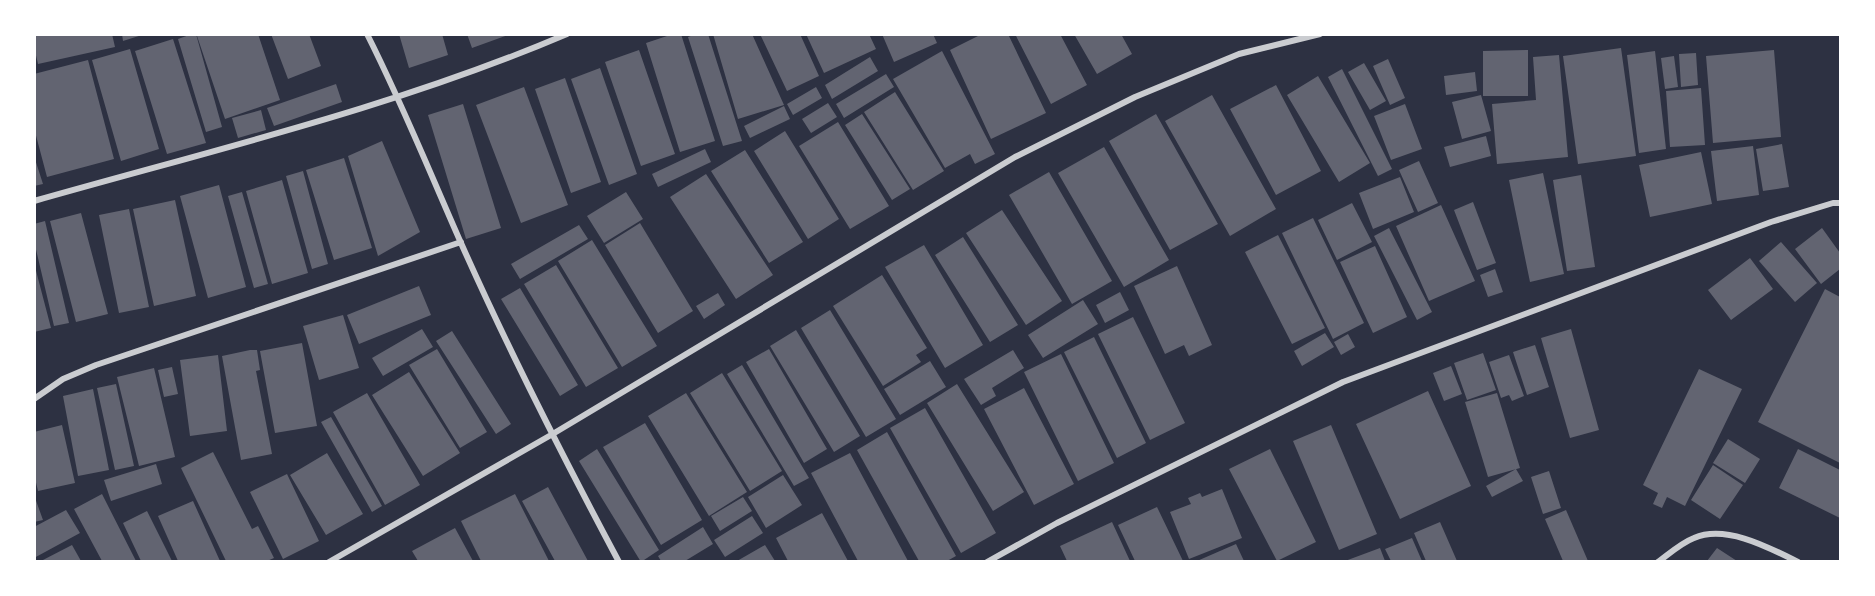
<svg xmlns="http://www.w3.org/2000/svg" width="1875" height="596" viewBox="0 0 1875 596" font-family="'PT Sans',sans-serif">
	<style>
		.building { fill: #626471 }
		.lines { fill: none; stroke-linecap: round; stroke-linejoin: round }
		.minor { stroke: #caccd0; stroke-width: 6 }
	</style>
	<rect width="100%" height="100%" fill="#2d3142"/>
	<path class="building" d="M37,34H112L115,47L38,64L34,47V35Z
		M122,34H142V35L123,41Z
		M192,34H196L222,127L206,132L178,39Z
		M200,34H258L280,100L225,119L197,36Z
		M271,34H309L321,66L288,79Z
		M399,34H442L448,55L409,68Z
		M467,34H508V35L472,48Z
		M673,34H681L715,141L680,152L646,43Z
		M696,34H708L742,141L723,146L688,37Z
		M713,34H752L784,105L738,119Z
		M760,34H800L819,76L787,91Z
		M806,34H869L876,49L824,73Z
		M882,34H933L937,43L894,62Z
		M982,34H1008L1046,113L991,139L950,50Z
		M1015,34H1060L1087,85L1051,104Z
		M1074,34H1121L1132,54L1097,74Z
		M173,39L206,143L167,154L135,51Z
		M1621,48L1636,156L1578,164L1563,56Z
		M130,49L159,149L121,161L92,60Z
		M639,50L675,154L641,166L605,62Z
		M1528,50V96H1483V51Z
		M1774,50L1781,137L1713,143L1706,56Z
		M942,51L995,154L975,164L970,154L945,168L893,79Z
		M1655,51L1666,149L1639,153L1627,55Z
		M1696,53L1698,85L1681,87L1679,54Z
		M1559,55L1568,157L1497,164L1492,104L1536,100L1533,57Z
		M1674,56L1678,87L1665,89L1661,58Z
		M870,57L878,71L832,99L825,85Z
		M1388,59L1405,98L1390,105L1373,66Z
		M88,60L114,159L47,177L34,128V74Z
		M1364,63L1386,101L1370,110L1348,72Z
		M600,68L637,174L609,185L571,79Z
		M1342,69L1392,169L1378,176L1328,77Z
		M1475,72L1477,91L1446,95L1444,76Z
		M886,74L894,87L844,118L836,104Z
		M1318,76L1370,163L1339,182L1287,95Z
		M565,78L601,182L571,193L535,89Z
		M336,84L342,102L274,126L267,108Z
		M1276,85L1321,171L1276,195L1230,109Z
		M524,87L568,205L521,223L476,105Z
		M816,87L822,98L793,115L787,104Z
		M1701,88L1705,145L1670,147L1666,91Z
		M895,92L944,171L913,190L864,112Z
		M1212,95L1276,209L1230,236L1165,121Z
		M1481,95L1491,131L1462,139L1452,102Z
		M828,103L837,117L811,133L802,119Z
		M463,104L501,228L466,239L428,115Z
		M1405,104L1422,149L1391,160L1374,116Z
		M784,106L790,119L750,138L744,126Z
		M261,110L266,130L238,138L232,118Z
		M862,114L910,189L892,200L845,125Z
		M1156,114L1218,224L1170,250L1109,141Z
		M838,122L889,206L850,229L799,146Z
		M785,131L839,219L808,239L754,151Z
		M1486,136L1491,156L1450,167L1444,147Z
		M382,141L420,232L378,256L348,156Z
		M1782,144L1789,187L1763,191L1756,149Z
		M1753,146L1759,195L1717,201L1711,151Z
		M1104,147L1169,260L1124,287L1058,173Z
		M705,149L711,162L658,187L652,174Z
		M745,150L803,242L769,263L711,171Z
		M1701,152L1712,204L1650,217L1639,165Z
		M34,156L43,184L34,186Z
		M344,158L372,248L334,260L306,170Z
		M1419,161L1438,203L1418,212L1399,170Z
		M303,171L328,264L312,269L286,176Z
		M1049,172L1112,281L1072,304L1009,195Z
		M1543,173L1564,274L1530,282L1509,180Z
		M706,174L773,275L736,299L670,197Z
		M1581,175L1595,267L1567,271L1553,180Z
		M1400,177L1414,212L1373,229L1359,193Z
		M282,180L308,273L272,284L246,191Z
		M219,185L246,287L208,298L180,196Z
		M242,192L268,284L254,288L228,196Z
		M626,192L643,219L604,243L587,216Z
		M175,200L196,296L154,306L133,209Z
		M1473,202L1496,263L1477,270L1454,210Z
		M1352,203L1372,242L1337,260L1318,220Z
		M1441,205L1475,281L1429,301L1396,226Z
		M129,209L149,307L119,313L99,215Z
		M1002,210L1062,301L1026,325L966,233Z
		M81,213L108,314L76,322L50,221Z
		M1313,218L1364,323L1333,339L1282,233Z
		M45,221L69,323L54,326L34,241V224Z
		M640,223L693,311L658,333L605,245Z
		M579,225L588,239L520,279L511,264Z
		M1389,228L1432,312L1417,320L1374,236Z
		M1822,228L1840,253V269L1821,284L1795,249Z
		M1278,235L1325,328L1292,344L1245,252Z
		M963,237L1018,325L990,342L935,255Z
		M592,240L657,346L622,367L558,261Z
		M1781,242L1817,283L1795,302L1759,261Z
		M924,245L983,345L945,368L885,267Z
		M1375,246L1407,317L1373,333L1340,262Z
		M1750,258L1773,289L1731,320L1708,290Z
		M34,263L51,328L34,332Z
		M556,265L618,368L586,387L524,284Z
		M1177,266L1212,345L1189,356L1184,345L1165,354L1134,286Z
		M1495,269L1503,292L1488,297L1480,275Z
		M882,275L927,348L916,355L921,362L883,386L833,306Z
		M419,286L431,315L359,344L347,315Z
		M520,288L578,385L560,396L501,299Z
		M1825,289L1840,297V463L1758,422Z
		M1120,292L1129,310L1105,323L1096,305Z
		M718,293L725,305L704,319L696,306Z
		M1083,300L1098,324L1043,358L1028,335Z
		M830,310L896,419L866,437L801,328Z
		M343,315L359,368L319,380L303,326Z
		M1133,317L1185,423L1150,440L1098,334Z
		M422,329L433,347L383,376L372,358Z
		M1571,329L1599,430L1570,438L1541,338Z
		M796,330L860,436L834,452L770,346Z
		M452,331L511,424L496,434L436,341Z
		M1325,333L1334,347L1302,366L1294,351Z
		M1348,334L1355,347L1341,355L1334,342Z
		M1094,337L1146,443L1117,458L1064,352Z
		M302,343L317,426L275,433L260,351Z
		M1535,345L1549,387L1527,395L1513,352Z
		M437,349L487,432L460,448L409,365Z
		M769,349L827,449L804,463L746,362Z
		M250,350H257L260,370L256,371L272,454L241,460L222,356Z
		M1013,350L1024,368L992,388L996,396L981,405L964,379Z
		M1483,353L1496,390L1467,400L1454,363Z
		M1061,354L1114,463L1078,481L1024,372Z
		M218,355L227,431L190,436L180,360Z
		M1509,355L1524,396L1512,401L1509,395L1501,398L1489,362Z
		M930,361L946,387L900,415L884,389Z
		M742,365L809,478L794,486L727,374Z
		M1451,366L1462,394L1444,401L1433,373Z
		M172,367L178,394L164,397L158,370Z
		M154,368L175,457L139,466L117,377Z
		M1699,369L1742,389L1685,506L1667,497L1662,508L1653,504L1658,493L1643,485Z
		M409,372L460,453L423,476L372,395Z
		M722,373L782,471L750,491L690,393Z
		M116,384L134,466L115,470L97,388Z
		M957,384L1024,492L993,511L927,403Z
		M1024,388L1074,484L1034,505L984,409Z
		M93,389L109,470L78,476L63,396Z
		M1428,391L1471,486L1400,519L1356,424Z
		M367,393L420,485L385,505L333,412Z
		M686,393L747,492L709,516L648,416Z
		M1497,393L1520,468L1488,477L1465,402Z
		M925,408L996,533L961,553L890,428Z
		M331,417L382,506L372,512L321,422Z
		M645,423L702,520L661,545L603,447Z
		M62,425L75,483L38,491L34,474V432Z
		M1331,425L1377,534L1339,550L1293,441Z
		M887,432L956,556L947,561H919L857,450Z
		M1728,439L1760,459L1745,483L1713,463Z
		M597,449L659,550L641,562L579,461Z
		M1270,449L1316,542L1277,561L1229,469Z
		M1798,449L1840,470V518L1779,488Z
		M213,452L252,529L258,526L274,558L267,561H226L181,468Z
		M327,453L363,514L326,535L290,475Z
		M850,453L908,561H858L811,473Z
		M156,464L162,484L111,501L104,480Z
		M1713,465L1743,485L1720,519L1691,500Z
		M1516,469L1523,481L1492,497L1486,486Z
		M1549,471L1561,508L1543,514L1531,477Z
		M287,474L319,541L283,559L250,492Z
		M783,475L802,505L766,528L748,497Z
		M548,487L588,561H555L522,501Z
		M1222,489L1242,538L1189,559L1170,512L1191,504L1188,498L1200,493L1202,497Z
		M102,494L136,561H102L74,509Z
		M515,494L549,561H481L461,521Z
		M34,495L43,520L34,522Z
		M743,497L752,511L720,531L711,516Z
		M193,501L220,561H178L158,516Z
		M1157,507L1183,561H1135L1118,525Z
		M66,510L80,533L34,558V527Z
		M1566,510L1588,561H1563L1545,519Z
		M147,511L172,561H141L123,523Z
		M822,513L848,561H788L776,538Z
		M752,516L763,533L725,557L714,540Z
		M1112,522L1130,561H1067L1060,546Z
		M1440,522L1457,561H1426L1414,533Z
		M703,527L713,544L685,561H661L658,556Z
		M455,528L473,561H418L412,551Z
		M1412,538L1422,561H1391L1385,549Z
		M1236,544L1244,561H1197Z
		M72,545L81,561H41Z
		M765,545L775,561H737Z
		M1380,548L1385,561H1345Z
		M1717,548L1737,561H1707Z"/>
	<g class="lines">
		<path class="minor" d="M367,34C402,103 430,173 461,243C509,351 563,457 619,562
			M34,201C213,150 396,107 567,34
			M34,399L63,379L96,365L461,242
			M329,562L551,435L1015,157L1135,97L1239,54L1320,34
			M987,562L1057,523L1343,382L1771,222L1833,203H1840
			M1658,562C1669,554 1681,543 1694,538C1726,524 1770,548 1798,562"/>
	</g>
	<rect width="1875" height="596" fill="none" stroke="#ffffff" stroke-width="72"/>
</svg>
